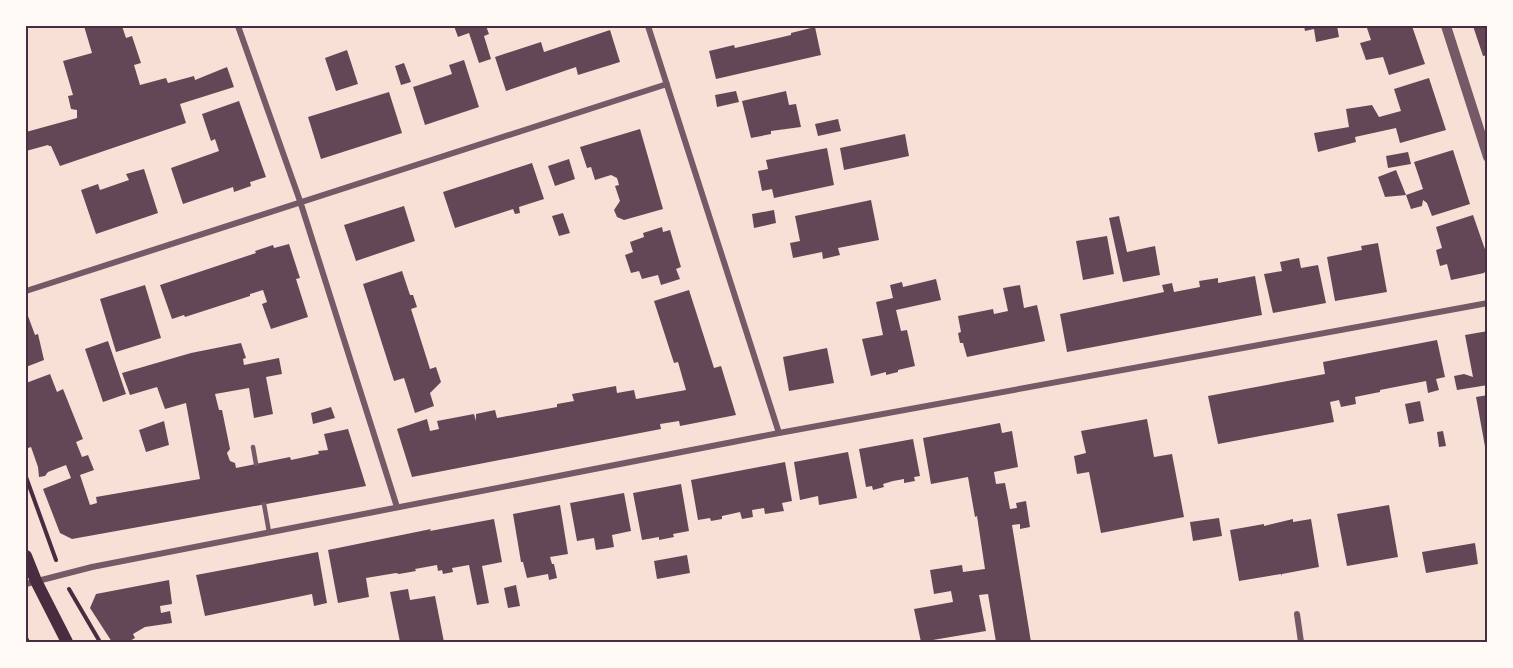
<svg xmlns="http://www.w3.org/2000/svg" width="1513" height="668" viewBox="0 0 1513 668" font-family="'Space Grotesk',sans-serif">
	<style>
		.building { fill: #644757 }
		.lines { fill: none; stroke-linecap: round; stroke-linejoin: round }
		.path { stroke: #4a2c40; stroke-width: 4 }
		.service { stroke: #755966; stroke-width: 4.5 }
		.minor { stroke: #755966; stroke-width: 6 }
		.tertiary { stroke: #755966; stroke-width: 10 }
		.secondary { stroke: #4a2c40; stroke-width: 12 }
		.neatline { fill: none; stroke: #4a2c40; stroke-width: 2 }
	</style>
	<rect width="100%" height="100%" fill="#f7e1d7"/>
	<path class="building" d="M84,26H122L126,38L132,36L141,63L134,65L140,85L166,78L168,83L194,76L195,80L227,67L234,87L180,104L186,123L60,166L51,146H49L48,145L26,151V132L77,118V110L71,109L68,96L73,95L63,61L92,53Z
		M454,26H486L489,34L484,36L491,59L479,63L469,33L458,37Z
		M1304,26H1337L1339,37L1316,42L1314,29L1305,31Z
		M1373,26H1412L1425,64L1389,75L1383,57L1366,60L1360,43L1371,40L1367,28Z
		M1473,26H1488V55L1483,56Z
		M815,27L821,55L716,79L709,51L734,45L735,48L791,35V33Z
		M610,30L620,62L578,75L576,67L506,91L495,57L541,42L544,52Z
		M347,50L358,84L336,91L325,58Z
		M464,60L479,107L425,125L413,87L452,74L449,65Z
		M404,63L411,82L401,85L395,66Z
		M1429,78L1446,130L1400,143L1396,128L1355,137L1356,142L1318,152L1314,133L1349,127L1346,109L1372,105L1379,117L1401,111L1394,89Z
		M736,91L739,102L717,107L715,95Z
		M786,91L789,105L796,104L801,127L771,131V134L751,138L742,101Z
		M389,92L402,133L321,159L308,117Z
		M239,101L266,177L250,182L251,186L234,192L233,187L183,204L171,168L219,151L215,139L211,141L202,114Z
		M838,119L841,131L818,136L815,124Z
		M640,129L663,209L624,220L617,217L614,210L620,201L615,186L619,185L617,178L611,175L595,180L591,167L587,168L580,147Z
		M905,134L909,156L844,170L840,148Z
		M827,148L834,185L774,198L772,189L762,191L758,171L768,169L766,160Z
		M1453,150L1470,204L1432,216L1427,203L1423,200L1422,206L1411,209L1406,195L1423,189L1414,162Z
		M1408,152L1411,164L1388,168L1386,156Z
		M569,159L575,179L555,186L548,166Z
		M532,163L544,199L519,207L520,213L515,214L513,209L455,228L443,192Z
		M144,169L158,213L96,234L81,190L98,184L100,190L129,180L126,174Z
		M1396,170L1406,195L1385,197L1378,177Z
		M871,200L879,240L838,248L840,255L823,259L822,252L793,258L790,243L800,241L795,216Z
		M404,206L415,241L356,261L344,225Z
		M774,210L776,223L754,228L752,214Z
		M563,213L570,233L559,236L552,216Z
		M1473,215L1488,258V268L1484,273L1451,280L1447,264L1440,266L1436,250L1442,248L1436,227Z
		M1119,216L1127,252L1155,246L1160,275L1123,282L1109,218Z
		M662,227L663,232L670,230L681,267L676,269L680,279L661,285L658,275L642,279L639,271L631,273L625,255L633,252L630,242L644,237L643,233Z
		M1107,236L1114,274L1083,280L1076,241Z
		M1378,243L1387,292L1335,301L1327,257L1362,250L1361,246Z
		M289,244L300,278L296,279L308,317L271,329L262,304L267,302L263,290L250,294V296L185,317L184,315L172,319L160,285L256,253L255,251L273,245L274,248Z
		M1299,258L1301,268L1318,265L1326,303L1273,313L1264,274L1282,271L1280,262Z
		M402,271L410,295H413L417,307L411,309L430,369L436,367L441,382L430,393L434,406L415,413L404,378L394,381L363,284Z
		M1255,276L1262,315L1067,352L1060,314L1164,292L1162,285L1172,283L1174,292L1200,287L1199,281L1218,278V283Z
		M936,279L941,300L896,310L901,331L907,330L915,366L898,370V372L886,375V372L871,376L862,339L883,335L876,302L893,298L890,285L902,282L903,287Z
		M145,285L161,338L116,352L100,299Z
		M1020,285L1024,308L1037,305L1045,341L967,357L963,343H960L958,333L961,332L958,316L993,309L994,314L1008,311L1003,288Z
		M689,290L714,368L721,366L736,415L680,426L679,421L660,424L661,429L412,477L397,429L427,419L430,431L439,429L437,421L474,414L476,421V414L495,410L497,418L557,407V404L574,401L572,394L616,386L617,393L634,390L636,399L686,390L678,362L674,363L654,301Z
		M28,316L35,335L38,334L44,360L26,367V317Z
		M1488,331V385L1457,390L1454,376L1464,374L1473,377L1465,335Z
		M1437,340L1445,377L1436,379L1439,390L1428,393L1426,381L1380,390V392L1355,397L1356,404L1341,407L1339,400L1330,402L1334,422L1218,444L1208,396L1325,374L1323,362Z
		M108,341L126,394L103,402L85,349Z
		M241,343L246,358L243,359L244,365L279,358L282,374L266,377L273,414L254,418L249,388L215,394L219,410H222L230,449L227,453L230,461L235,463L236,468L290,457L291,460L319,454L318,451L328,450L324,434L348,429L366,486L72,539L60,533L43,489L71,478L66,465L48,472L45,476L39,477L38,467L31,447L28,448L26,440V383L50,374L57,392L63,389L83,439L76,442L82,457L88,455L94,470L80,475L90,505L97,503L96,497L200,479L186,403L165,409L157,387L130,395L122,373L191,353Z
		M827,348L834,383L789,391L783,357Z
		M1488,395V452H1486L1476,397Z
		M1420,401L1424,421L1409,424L1405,404Z
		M331,407L335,418L313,424L311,413Z
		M1147,419L1154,457L1172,454L1184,517L1101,533L1089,472L1077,474L1074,456L1086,453L1081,431Z
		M164,421L169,445L146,452L139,430Z
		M1000,423L1002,433L1012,431L1018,467L994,472L996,484L1005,483L1010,509L1017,508L1016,503L1026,501L1030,527L1020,529V524L1012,525L1031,642H996L988,594L979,595L986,631L921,642L914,609L953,602L951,591L934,594L930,570L962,565L963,572L985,569L977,516L975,517L968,477L931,484L923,438Z
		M1443,431L1446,446L1439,447L1437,432Z
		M913,439L920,476L914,477L915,481L904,483V479L893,481L883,484L884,487L873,490L872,486L866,487L859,449Z
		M848,452L857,498L819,505L818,496L800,500L794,462Z
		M785,462L792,501L782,503L784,511L765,514L764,508L752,510L753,517L742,519L740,512L722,516V519L711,521L710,518L698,520L691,480Z
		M681,484L689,531L673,534L674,537L659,540V537L642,540L633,493Z
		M624,493L631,531L612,535L614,547L596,550L594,538L577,541L570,503Z
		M560,505L568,554L550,557L552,564H554L557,578L549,580L548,574L527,578L523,562H521L513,514Z
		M1389,505L1398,557L1347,566L1337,514Z
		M1219,518L1222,536L1193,541L1190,522Z
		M494,519L502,562L482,566L489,603L477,605L469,565L452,568L453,572L443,574L442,570L438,571L437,565L415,569L416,571L399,574L396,573L366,578L369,597L338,603L328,550L431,529L430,531Z
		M1293,519V522L1311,519L1319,567L1282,574V576L1281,574L1239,581L1230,530L1264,524V526Z
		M1475,543L1478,564L1426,573L1422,552Z
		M318,552L327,603L314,606L312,594L205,616L196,575Z
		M687,555L690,573L657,579L654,561Z
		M169,580L172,604L160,606L161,613L170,611L172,623L145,627L133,634L135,638L128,642H112L90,608L96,594Z
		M516,585L520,606L508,608L504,588Z
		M408,589L410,600L435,596L444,642H400L390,592Z"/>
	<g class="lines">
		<path class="path" d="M26,477L56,560
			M69,589L100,642
			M26,638L28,642"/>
		<path class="service" d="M253,447L256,464
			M264,504L269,532"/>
		<path class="minor" d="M238,26L300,201L397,507
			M648,26L779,433
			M26,291L667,84
			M26,584L92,567L779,433L1488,303
			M1297,614L1301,642"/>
		<path class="tertiary" d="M1446,26L1488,157"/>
		<path class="secondary" d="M26,556L36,581L67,642"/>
	</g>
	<rect width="1513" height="668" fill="none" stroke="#fffaf5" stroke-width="54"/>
	<rect x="27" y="27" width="1459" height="614" class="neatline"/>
</svg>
